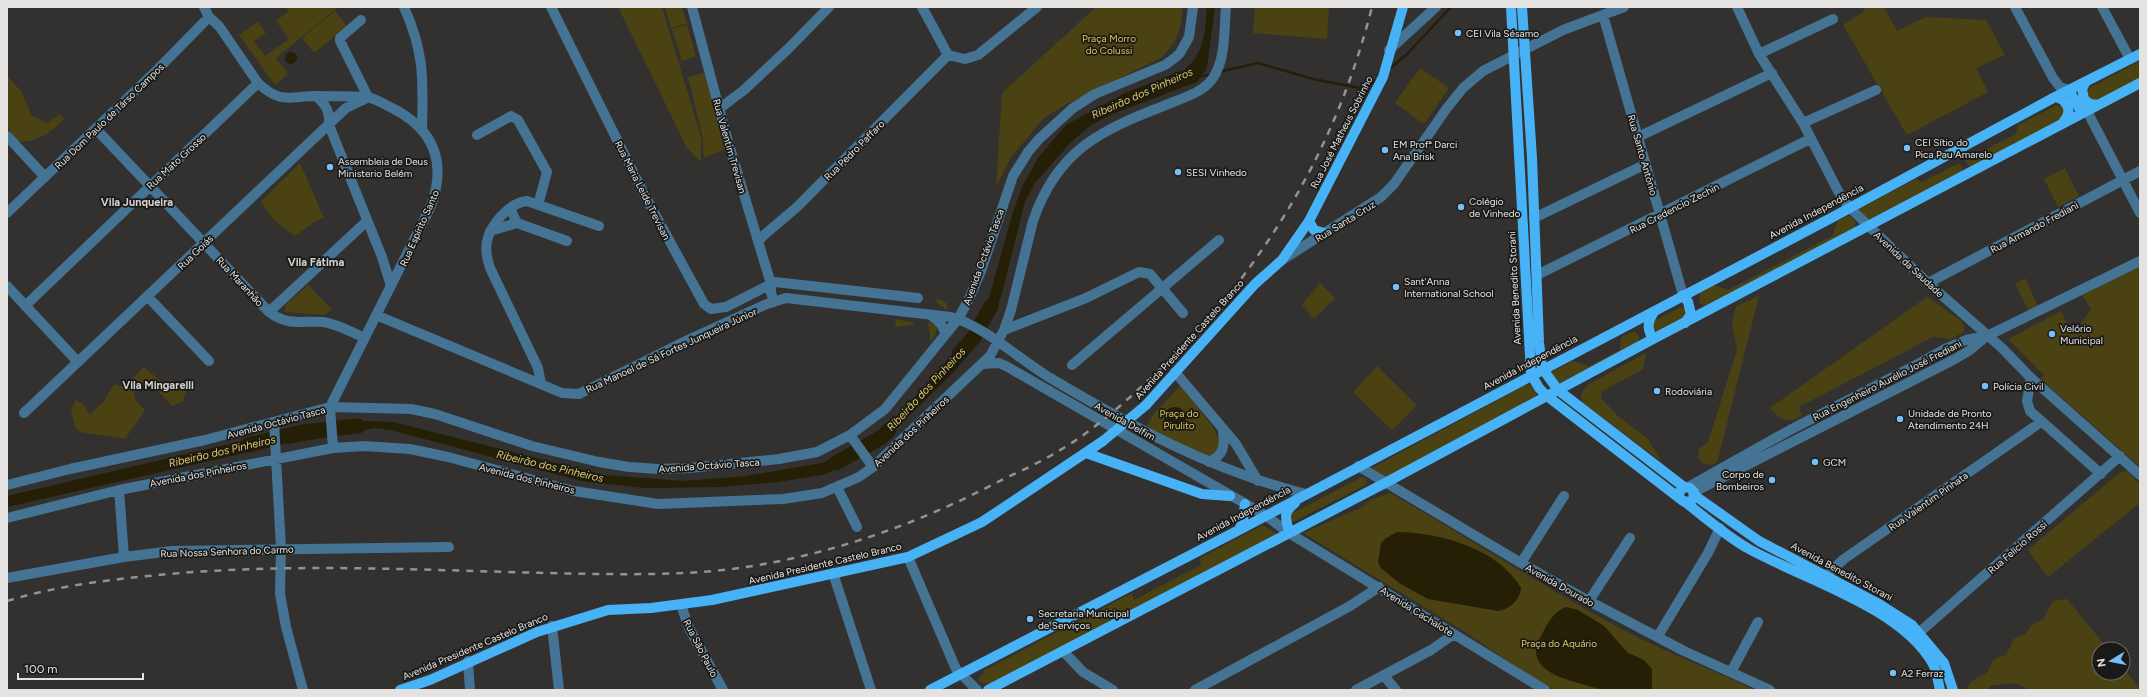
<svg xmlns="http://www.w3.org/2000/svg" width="2147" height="697" viewBox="0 0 2147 697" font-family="Figtree,sans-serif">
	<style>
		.green { fill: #4b4213 }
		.water { fill: #241f05 }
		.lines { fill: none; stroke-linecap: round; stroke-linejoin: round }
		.stream { stroke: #241f05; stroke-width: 2.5 }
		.river { stroke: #241f05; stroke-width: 15 }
		.minor { stroke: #447394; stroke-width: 10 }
		.major { stroke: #47b3f6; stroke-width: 10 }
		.rail { stroke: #949391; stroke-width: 2.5; stroke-dasharray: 7 7; stroke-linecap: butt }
		.major-bridge { stroke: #47b3f6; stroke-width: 10 }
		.poi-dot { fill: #73c1f6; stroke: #191918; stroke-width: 1.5 }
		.labels { text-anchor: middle; stroke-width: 3.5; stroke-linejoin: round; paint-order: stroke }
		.poi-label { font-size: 10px; fill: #e4e3e2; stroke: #191918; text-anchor: start }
		.park-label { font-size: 10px; fill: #dfc859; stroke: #191918 }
		.street-label { font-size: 10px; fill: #e4e3e2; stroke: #191918 }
		.water-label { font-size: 11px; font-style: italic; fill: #e2cb5d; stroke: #191918 }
		.neighbourhood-label { font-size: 11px; font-weight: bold; fill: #d3d2cf; stroke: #191918 }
	</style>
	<rect width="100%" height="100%" fill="#32312f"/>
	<path class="green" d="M286,7H334L336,9L276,58L288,74L275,85L239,35L258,22L266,33L254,41L265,56L289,39L276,21L289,11Z
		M618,7H662L701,137V162L687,148Z
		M665,7H682L687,24L671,28Z
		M1096,7H1183C1180,31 1178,41 1161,58L1065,105L1044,118L1011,157L996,187L1002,93Z
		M1255,7H1329L1327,39L1253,33Z
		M1864,7H1884L1897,31L1926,17L1986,20L2005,55L1976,68L1988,92L1907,135L1843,25L1865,11Z
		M335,11L347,26L314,53L302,38Z
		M687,25L696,56L682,61L672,29Z
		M2140,61V79L2097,101L2092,102L2087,95L2089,88Z
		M1420,68L1449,88L1424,124L1395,103Z
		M704,73L725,149L704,158L702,135L688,77Z
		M7,76L21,91L32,116L47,123L60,114L64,119C51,133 37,142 17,142L7,126Z
		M2057,105L2064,107L2065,117L1970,168L1965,160L2016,134L2018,125Z
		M300,163L324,218L316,221L295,236C283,229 267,215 261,201Z
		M1959,163L1964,172L1869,220L1859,209L1916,179L1922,182Z
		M2065,168L2079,196L2058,207L2044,179Z
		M1849,216C1855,219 1857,223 1854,229L1707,308L1699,302L1700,293L1714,285L1728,290L1832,236L1838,220Z
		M2140,266V467L2041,379L2044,375L2009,340L2010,338L2061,311L2073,335L2091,309L2082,295Z
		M2025,278L2038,306L2029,311L2015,284Z
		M1320,283L1335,298L1314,319L1302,305Z
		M308,285L332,309L325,315L284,312L286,304Z
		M1759,296L1717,463L1710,465L1703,464L1698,457L1699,449L1708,442L1737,350L1732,324L1736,306Z
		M1927,297L1960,320L1964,325V332L1951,339L1933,337L1799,407L1802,416C1786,424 1781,420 1770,408Z
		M937,298L946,303L948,311L936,302Z
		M1681,307L1687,308L1688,316L1658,332L1653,330L1652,323L1655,320Z
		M895,319L913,322V325L896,327Z
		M928,322L936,326L937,330L931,343Z
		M1634,331L1639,336L1638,342L1562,382H1558L1551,372L1573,361L1589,366L1620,350L1621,337Z
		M1646,353L1643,369L1601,392V398L1617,415L1648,439L1662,462L1583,403C1579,395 1582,390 1589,384Z
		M1377,366L1417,405L1392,430L1353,392Z
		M144,367L163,383L170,379L186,391L183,401L172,406L151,384L142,388H137L134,395L137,402L145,410L125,439L80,432L75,427L71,409L76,400L83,404L90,414L104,401L114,384L124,387Z
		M1528,384L1531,385L1538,397L1386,479L1370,469Z
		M1181,385L1214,429L1220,441L1219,454L1207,457L1159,434L1147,426L1152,416Z
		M2127,471L2140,484V503L2048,577L2028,550L2119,473Z
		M1362,477L1367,479L1366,485L1291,523V514Z
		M1390,493C1469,538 1545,588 1625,631C1667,653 1712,669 1754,690H1556L1534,679L1467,633L1303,533L1360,508L1370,500Z
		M1263,525L1278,535L991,686L990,683L985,684L979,681V677L984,673L983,671L1132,593L1134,600L1201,565L1200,558Z
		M2067,599L2108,649H2099V673H2123V667L2140,690H2028C2019,680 2002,684 1990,686L1988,690H1967C1969,679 1978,679 1986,673C1996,664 1985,661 2006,655L2014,639L2025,634L2032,625L2043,619L2052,603L2057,600Z"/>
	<path class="water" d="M1207,7H1215L1207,68L1197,82L1115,113L1091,125L1071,142L1035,183L1025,202L1001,297L988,326L975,319L987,305L1012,215L1022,187L1038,158L1066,125L1125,93L1184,70C1205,53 1205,32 1207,7Z
		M285 58a6 6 0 1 1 12 0a6 6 0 1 1-12 0Z
		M969,336L977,344L954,372L876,448L869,440L896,418Z
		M1164 418a11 11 0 1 1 22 0a11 11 0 1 1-22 0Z
		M366,421L393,422L604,475L682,481L746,476L822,463L850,448L856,459L826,474L778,482L721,487L645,488L581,481L391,430L375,428L340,435L337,424Z
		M326,424L328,437L286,444V432Z
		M268,435L267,448L7,507V496Z
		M1397,532C1440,533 1498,548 1521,588C1520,600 1510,609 1498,611L1428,599L1399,583L1381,568L1378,562L1381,543L1386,538Z
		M1567,607L1578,610L1604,626L1628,653L1644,660L1652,669V690C1637,690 1621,691 1606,690C1598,689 1590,686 1582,684C1559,678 1523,667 1541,636C1547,625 1554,610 1567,607Z"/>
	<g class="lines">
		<path class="stream" d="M1388,70L1406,55L1451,7
			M1219,72L1258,63L1313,79L1365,89L1377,80
			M1198,77L1212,74"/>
		<path class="river" d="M959,354L974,337L991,306
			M248,445L302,432L358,426
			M836,463L882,437L889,430"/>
		<path class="minor" d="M204,7L209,17L219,26L258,83C281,105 290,96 317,96C333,96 350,96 366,97C375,98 384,104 392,108C434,129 447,162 431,206L330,407L333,448
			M404,7C425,54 423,80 422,130
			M551,7L645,196L704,304L711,309L726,307L775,282L918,298
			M692,7L727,138L771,284V293L774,302
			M922,7L948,55
			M1737,7L1759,54L1803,123L1838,191L1849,207L1928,283L2002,348L2031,378L2140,475
			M2015,7L2053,78L2060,87L2069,90
			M2102,7L2130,59
			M1603,15L1683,295
			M361,20L340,38V41L368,97
			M1389,50L1436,7
			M1759,54L1833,19
			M948,55L965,59L978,55L1037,7
			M316,96C326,105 330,111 329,125L382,257L391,286
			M720,108L744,90L789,48L829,7
			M2087,111L2140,213
			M1803,123L1876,90
			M96,129L269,312C289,327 301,320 323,322C338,324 351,332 365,338
			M477,135L511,116L518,120L547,172L538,205
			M7,136L45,177
			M1638,137L1772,73
			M510,208L517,223L567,241
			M7,213L158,69L209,17
			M1534,218L1646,164
			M490,231L517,223
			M758,242L763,236L797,207L948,55
			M1282,260L1381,197L1394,184L1447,108L1463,88L1483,71L1563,30L1624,7
			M1537,275L1810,139
			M1928,283L2140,171
			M7,286L78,362
			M148,297L209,361
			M25,306L258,83
			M269,312L367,221
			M376,315L562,393L579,394L690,339L767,304L786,298L951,317C982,325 1018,358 1047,376C1131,426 1210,470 1306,494
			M931,315L941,324L946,334
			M1004,330L1086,298L1139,272L1150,274L1183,313
			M983,364L999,363L1006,366L1265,515L1289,533L1545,690
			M1072,365L1219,240
			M1175,372L1236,444L1258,481
			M2031,378L2027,401L2030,411L2101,474
			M541,384L538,368L490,268C487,259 485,250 487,241C491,224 509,203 527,201L599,226
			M24,413L346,108L365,99
			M274,422L281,548L280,594L286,627L303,690
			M850,435L873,467
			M1209,462C1224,455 1225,446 1223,431
			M1358,466L1521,563L1589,601L1684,651L1770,690
			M7,485L70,469L205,440L330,407L411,409L435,414L532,446L599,462L629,467L658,469L689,468L779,459L817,452L850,435L885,409L958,319L968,301L981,271L1013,176L1028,152L1039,139L1073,108L1095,94L1165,65L1176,57L1180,53L1189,37L1193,7
			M837,487L857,527
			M1688,487L1790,430L1918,364L1947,348L1966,340L1987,336
			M119,490L124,557
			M1694,492L1955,359L1970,350L1987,336L2140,261
			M7,518L119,490L333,448L364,446L410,449L448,457L574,491L658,504L783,499L822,493L859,477L873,467L990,356L1004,330L1011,310L1033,221C1057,150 1101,130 1166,105C1182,98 1203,93 1213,78C1226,59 1224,29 1226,7
			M908,557L956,669L977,690
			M1521,563L1564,496
			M833,573L871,690
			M7,578L124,557L172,551L449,547
			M1820,581L1844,559L2041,422
			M1589,601L1630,538
			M681,605L689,628L723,690
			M552,626L559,690
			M1658,636L1708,553L1720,528
			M1913,638L2120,456
			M1063,651L1083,672L1113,690
			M468,661L470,690
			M1731,672L1758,622
			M1384,676L1396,690
			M1195,690L1350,606L1379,587
			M1356,690L1431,650L1454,634"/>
		<path class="major" d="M1511,7L1531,374L1539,388L1547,396L1683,501L1690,502L1693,499L1694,492L1690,488L1684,487L1680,491L1679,497
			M1522,7L1532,158L1539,342L1542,368L1558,390L1684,487
			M2085,83L2082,89L2084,99L2090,104L2098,105
			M2069,90L2079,108L2087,111
			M2055,97C2067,99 2073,112 2064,121
			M1309,221L1314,230L1324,233
			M1683,295L1688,302L1691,314L1685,323
			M1653,339C1646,328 1648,320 1655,311
			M1146,405L1255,284L1282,260L1309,221L1383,77L1403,7
			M1086,453L1202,494L1230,496
			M1694,495L1759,541L1879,604L1912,625L1944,663L1953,690
			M1685,502C1706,518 1726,536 1749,549C1805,580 1901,607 1933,664C1937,671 1938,682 1940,690
			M1239,530L1243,520L1245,504
			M1289,533C1286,517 1282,514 1295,503
			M400,690L430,680L537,632L608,610L651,608L712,600L908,557L982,522L1103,441
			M930,690L1239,530L1833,217L2055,97L2140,54
			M988,690L1387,482L1653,339L2140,83"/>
		<path class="rail" d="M7,601C59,585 115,579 169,574C294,563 420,570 546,573C593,574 639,575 686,573C788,568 893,535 984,489C1008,476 1034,466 1057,452C1093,431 1123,404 1153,376C1169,361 1186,346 1201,330C1215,314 1228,296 1241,279C1304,195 1346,109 1372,7"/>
		<path class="major-bridge" d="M1103,441L1146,405"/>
	</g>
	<g class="poi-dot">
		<circle cx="1458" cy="33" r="4"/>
		<circle cx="1907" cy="148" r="4"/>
		<circle cx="1385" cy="150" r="4"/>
		<circle cx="330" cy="167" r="4"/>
		<circle cx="1178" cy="172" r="4"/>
		<circle cx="1461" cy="207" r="4"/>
		<circle cx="1396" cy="287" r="4"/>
		<circle cx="2052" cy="334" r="4"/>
		<circle cx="1985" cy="386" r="4"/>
		<circle cx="1657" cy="391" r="4"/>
		<circle cx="1900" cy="419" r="4"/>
		<circle cx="1815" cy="462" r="4"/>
		<circle cx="1772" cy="480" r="4"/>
		<circle cx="1030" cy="619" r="4"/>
		<circle cx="1893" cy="673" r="4"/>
	</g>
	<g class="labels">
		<g class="poi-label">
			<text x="1466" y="37">CEI Vila Sésamo</text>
			<text x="1915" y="146">CEI Sítio do<tspan x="1915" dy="12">Pica Pau Amarelo</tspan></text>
			<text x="1393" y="148">EM Profª Darci<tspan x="1393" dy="12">Ana Brisk</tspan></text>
			<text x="338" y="165">Assembleia de Deus<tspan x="338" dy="12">Ministerio Belém</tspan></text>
			<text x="1186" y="176">SESI Vinhedo</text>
			<text x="1469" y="205">Colégio<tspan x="1469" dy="12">de Vinhedo</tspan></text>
			<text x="1404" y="285">Sant'Anna<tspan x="1404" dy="12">International School</tspan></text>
			<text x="2060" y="332">Velório<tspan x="2060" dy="12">Municipal</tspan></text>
			<text x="1993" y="390">Polícia Civil</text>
			<text x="1665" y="395">Rodoviária</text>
			<text x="1908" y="417">Unidade de Pronto<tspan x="1908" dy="12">Atendimento 24H</tspan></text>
			<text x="1823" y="466">GCM</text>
			<text x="1764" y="478" text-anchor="end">Corpo de<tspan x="1764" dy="12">Bombeiros</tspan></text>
			<text x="1038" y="617">Secretaria Municipal<tspan x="1038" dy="12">de Serviços</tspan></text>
			<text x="1901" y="677">A2 Ferraz</text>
		</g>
		<g class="park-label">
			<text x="1109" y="42">Praça Morro<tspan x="1109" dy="12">do Colussi</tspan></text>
			<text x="1179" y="417">Praça do<tspan x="1179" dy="12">Pirulito</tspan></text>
			<text x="1559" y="647">Praça do Aquário</text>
		</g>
		<g class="street-label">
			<text transform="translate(109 116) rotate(-44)" y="4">Rua Dom Paulo de Társo Campos</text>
			<text transform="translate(1341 132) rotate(-63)" y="4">Rua José Matheus Sobrinho</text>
			<text transform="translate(730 146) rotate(74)" y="4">Rua Valentim Trevisan</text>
			<text transform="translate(854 150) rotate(-45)" y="4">Rua Pedro Paffaro</text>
			<text transform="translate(1643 155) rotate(74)" y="4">Rua Santo Antônio</text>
			<text transform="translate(176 161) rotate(-43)" y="4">Rua Mato Grosso</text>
			<text transform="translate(643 190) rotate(63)" y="4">Rua Maria Leide Trevisan</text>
			<text transform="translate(1674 208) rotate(-27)" y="4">Rua Credencio Zechin</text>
			<text transform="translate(1816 211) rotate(-28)" y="4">Avenida Independência</text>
			<text transform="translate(1345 221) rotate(-32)" y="4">Rua Santa Cruz</text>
			<text transform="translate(2034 227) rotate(-28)" y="4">Rua Armando Frediani</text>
			<text transform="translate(419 228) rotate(-66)" y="4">Rua Espírito Santo</text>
			<text transform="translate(195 252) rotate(-44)" y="4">Rua Goiás</text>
			<text transform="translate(983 257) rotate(-70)" y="4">Avenida Octávio Tasca</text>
			<text transform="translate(1909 264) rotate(43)" y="4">Avenida da Saudade</text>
			<text transform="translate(240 281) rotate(47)" y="4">Rua Maranhão</text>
			<text transform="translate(1514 288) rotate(-93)" y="4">Avenida Benedito Storani</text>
			<text transform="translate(1189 339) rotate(-48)" y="4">Avenida Presidente Castelo Branco</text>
			<text transform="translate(671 350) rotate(-25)" y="4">Rua Manoel de Sá Fortes Junqueira Júnior</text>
			<text transform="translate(1530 362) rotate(-28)" y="4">Avenida Independência</text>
			<text transform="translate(1887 380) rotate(-27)" y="4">Rua Engenheiro Aurélio José Frediani</text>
			<text transform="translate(1125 421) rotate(29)" y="4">Avenida Delfim</text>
			<text transform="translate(276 422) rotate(-15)" y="4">Avenida Octávio Tasca</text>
			<text transform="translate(911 431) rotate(-43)" y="4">Avenida dos Pinheiros</text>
			<text transform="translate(709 465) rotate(-4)" y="4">Avenida Octávio Tasca</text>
			<text transform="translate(198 474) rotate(-11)" y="4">Avenida dos Pinheiros</text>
			<text transform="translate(527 478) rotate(14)" y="4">Avenida dos Pinheiros</text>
			<text transform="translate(1928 501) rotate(-35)" y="4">Rua Valentim Pinhata</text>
			<text transform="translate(1243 513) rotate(-28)" y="4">Avenida Independência</text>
			<text transform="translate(2017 547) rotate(-41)" y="4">Rua Felício Rossi</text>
			<text transform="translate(227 551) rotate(-2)" y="4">Rua Nossa Senhora do Carmo</text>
			<text transform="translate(825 563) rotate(-13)" y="4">Avenida Presidente Castelo Branco</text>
			<text transform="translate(1842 571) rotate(28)" y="4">Avenida Benedito Storani</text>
			<text transform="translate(1560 585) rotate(29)" y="4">Avenida Dourado</text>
			<text transform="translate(1417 611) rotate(32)" y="4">Avenida Cachalote</text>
			<text transform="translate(475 646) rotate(-23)" y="4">Avenida Presidente Castelo Branco</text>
			<text transform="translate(701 648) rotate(63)" y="4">Rua São Paulo</text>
		</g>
		<g class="water-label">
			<text transform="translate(1142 93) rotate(-24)" y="4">Ribeirão dos Pinheiros</text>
			<text transform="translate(926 389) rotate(-47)" y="4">Ribeirão dos Pinheiros</text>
			<text transform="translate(222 451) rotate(-13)" y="4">Ribeirão dos Pinheiros</text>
			<text transform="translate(550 466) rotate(13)" y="4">Ribeirão dos Pinheiros</text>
		</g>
		<g class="neighbourhood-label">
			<text x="137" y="206">Vila Junqueira</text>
			<text x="316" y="266">Vila Fátima</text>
			<text x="158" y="389">Vila Mingarelli</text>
		</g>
	</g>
	<rect width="2147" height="697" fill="none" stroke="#e4e3e2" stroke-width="16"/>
	<g transform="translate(2111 661) rotate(260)"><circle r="19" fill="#191918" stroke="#6a6a69"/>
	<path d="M0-3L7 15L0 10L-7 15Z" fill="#73c1f6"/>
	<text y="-6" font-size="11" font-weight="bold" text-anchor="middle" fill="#e4e3e2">N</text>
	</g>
	<path d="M18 673v6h125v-6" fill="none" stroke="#e4e3e2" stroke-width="2"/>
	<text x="24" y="673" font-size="12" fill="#e4e3e2" stroke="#191918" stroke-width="3" paint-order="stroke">100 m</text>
</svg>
